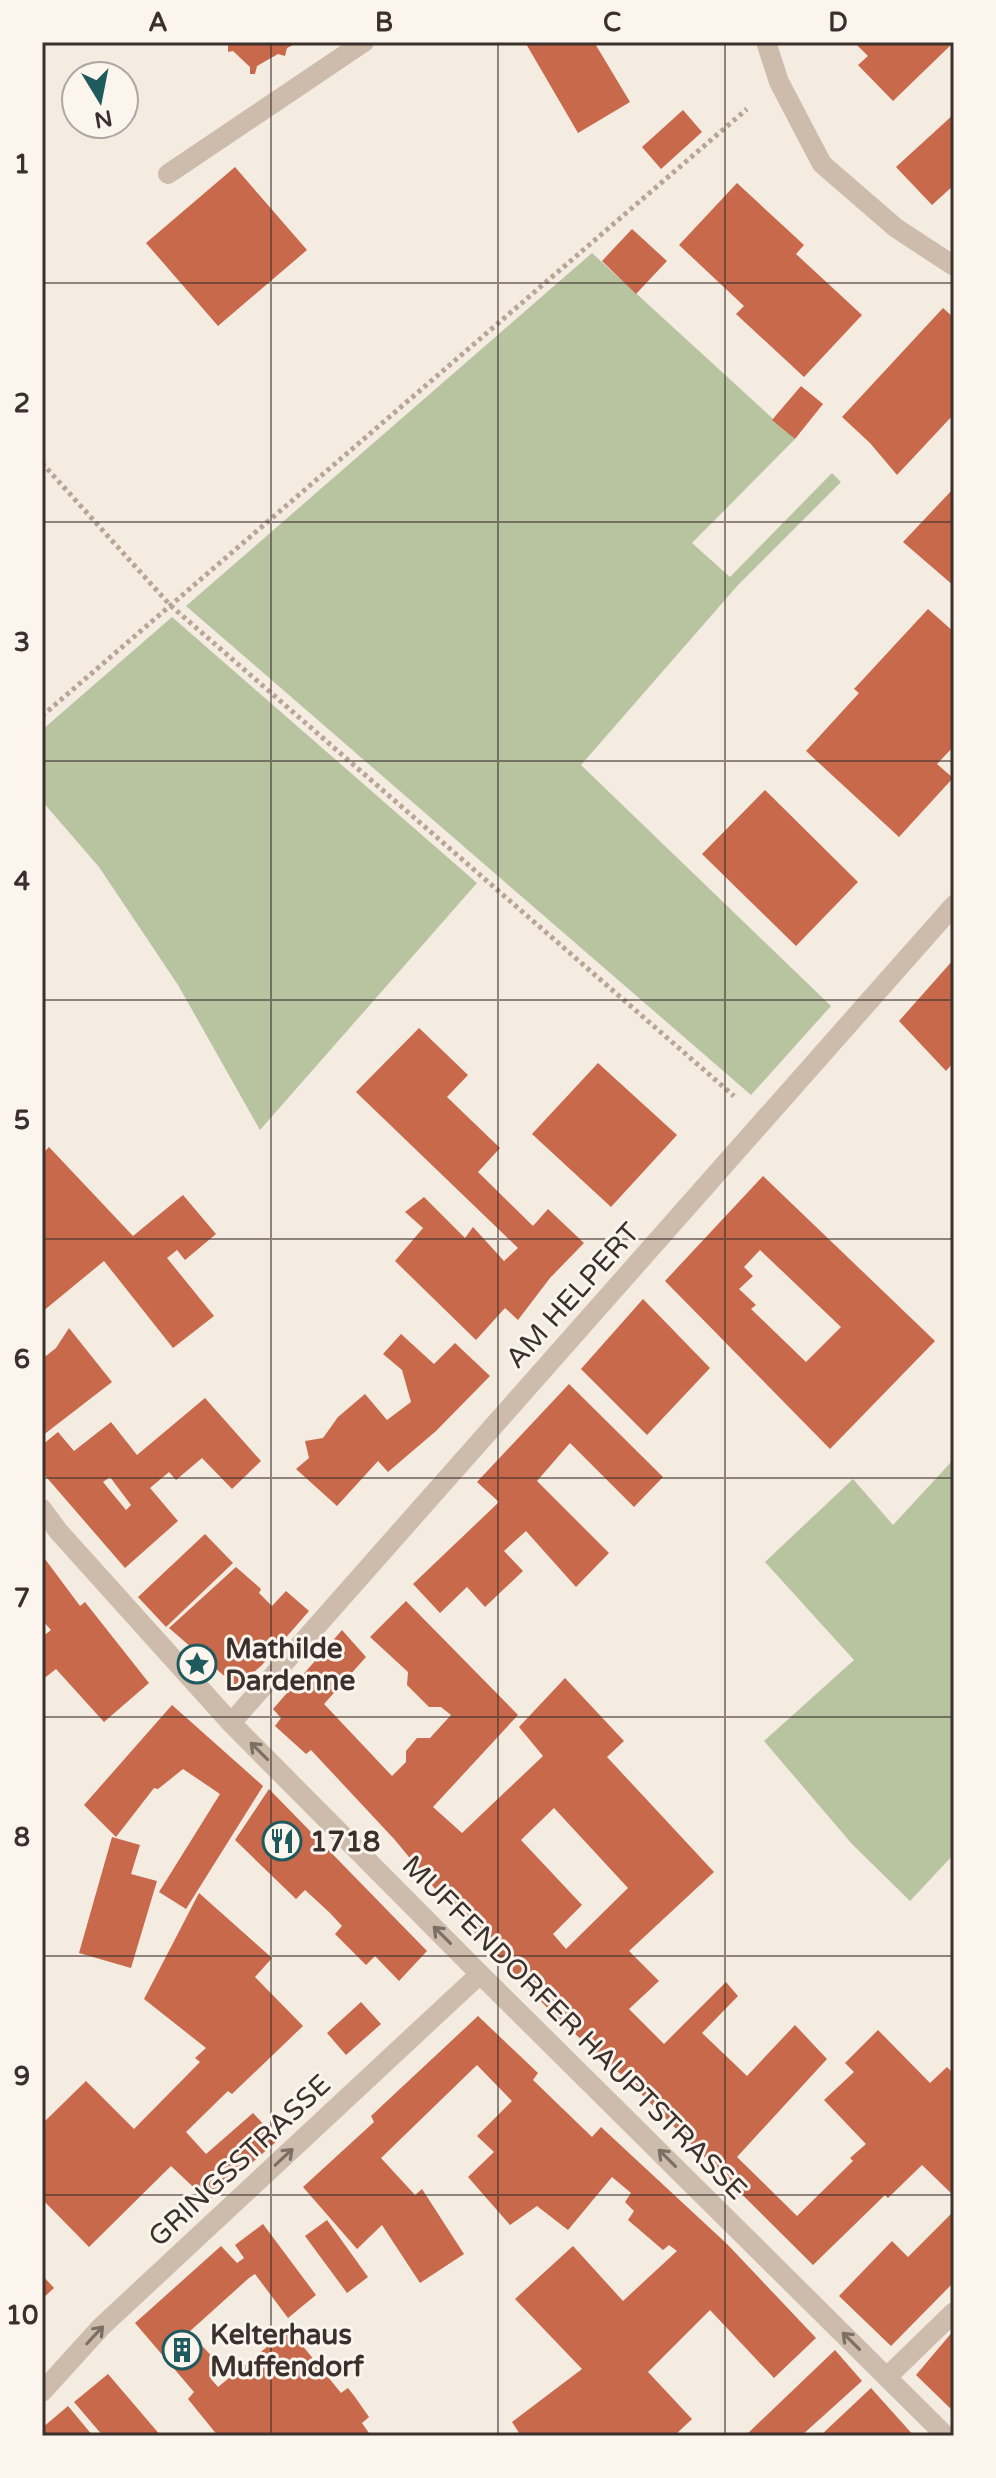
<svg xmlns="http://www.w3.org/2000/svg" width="996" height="2478" viewBox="0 0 996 2478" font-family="'Varela Round',sans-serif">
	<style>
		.green { fill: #b8c4a0 }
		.building { fill: #c8694b; fill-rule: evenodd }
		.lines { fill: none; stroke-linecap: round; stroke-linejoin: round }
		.path { stroke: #b9a596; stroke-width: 5; stroke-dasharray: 4 4; stroke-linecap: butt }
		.minor { stroke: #cdbbac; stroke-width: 20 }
		.oneway { stroke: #7d6f65 }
		.grid { fill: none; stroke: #3b302b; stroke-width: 2; stroke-opacity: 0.55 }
		.labels { text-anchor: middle; stroke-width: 6; stroke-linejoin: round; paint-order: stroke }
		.street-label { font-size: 28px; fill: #3b302b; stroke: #fbf5ee }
		.poi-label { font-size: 28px; font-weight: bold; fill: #3b302b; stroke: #fbf5ee; text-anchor: start }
		.neatline { fill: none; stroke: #3b302b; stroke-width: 3 }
		.grid-label { font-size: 26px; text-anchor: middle; font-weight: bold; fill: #3b302b }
	</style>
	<rect width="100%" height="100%" fill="#f4ebe1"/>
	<path class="green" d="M592,253L795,439L692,543L730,577L832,473L841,482L738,585L581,765L831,1006L751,1095L186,606Z
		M172,617L477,883L260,1130L178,985L99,867L42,801V730Z
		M954,1459V1854L910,1901L852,1844L764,1741L854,1660L765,1562L853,1479L893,1525Z"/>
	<path class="building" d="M225,42H299L287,48L285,56L278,54L257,66L255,74H250V67L233,51L228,52V45Z
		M525,42H594L630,102L578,133Z
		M854,42H954L893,101L858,65L868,56Z
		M683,110L702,132L661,169L642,147Z
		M954,114V185L932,205L896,167Z
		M235,167L307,250L218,326L146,243Z
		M737,183L804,245L796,254L862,315L804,377L736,314L744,306L679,245Z
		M632,229L667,261L636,294L602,261Z
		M943,308L954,318V414L897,475L870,443L842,417Z
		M801,386L823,404L795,439L772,420Z
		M954,488V586L903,542Z
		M928,609L954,632V746L937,764L953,778L899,837L806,751L859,693L854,689Z
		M765,790L858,882L796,946L702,854Z
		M954,959V1062L946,1071L899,1021Z
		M419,1028L468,1075L447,1097L500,1148L478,1172L533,1226L548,1209L584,1243L550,1278L518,1320L505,1308L476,1340L395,1261L423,1228L405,1212L424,1197L465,1238L473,1227L504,1261L518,1248L356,1092Z
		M598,1063L677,1135L611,1207L532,1134Z
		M49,1147L133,1236L183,1195L216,1234L185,1260L177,1250L167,1258L214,1316L173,1348L104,1261L42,1312V1154Z
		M763,1176L935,1341L830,1449L665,1281ZM760,1250L841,1327L806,1362L751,1309L756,1305L739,1289L753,1276L744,1267Z
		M643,1299L710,1368L647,1435L581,1369Z
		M69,1328L112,1382L42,1436V1359L56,1348Z
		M401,1334L434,1364L455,1343L490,1376L436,1431L388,1472L378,1461L337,1506L296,1469L309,1458L305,1441L323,1438L338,1417L365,1394L387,1420L411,1402L402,1370L383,1354Z
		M569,1384L663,1477L634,1507L570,1443L537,1481L609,1553L576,1587L526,1531L504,1551L523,1571L485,1607L467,1587L440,1613L413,1584L499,1502L477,1482Z
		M205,1398L261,1461L232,1489L202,1458L176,1480L169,1472L150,1488L178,1521L125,1568L42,1472V1445L58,1432L74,1451L111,1422L137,1455ZM110,1477L131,1505L126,1510L103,1482Z
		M205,1534L233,1563L166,1627L138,1597Z
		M42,1555L80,1606L85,1602L149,1683L104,1722L56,1669L42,1680V1637L51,1630L42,1620Z
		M236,1567L261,1589L259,1593L272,1606L286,1591L309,1611L262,1665L237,1687L169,1628Z
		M406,1601L518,1715L433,1807L462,1833L543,1756L519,1727L565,1678L624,1741L607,1757L714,1872L629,1951L659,1981L629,2009L664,2044L726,1982L738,1996L702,2033L747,2076L795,2025L827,2059L737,2157L797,2216L853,2161L850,2158L866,2144L824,2100L854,2072L845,2063L878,2030L930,2083L947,2067L954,2074V2196L922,2165L888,2198L885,2195L813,2265L624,2077L558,2019L450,1907L395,1840L311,1750L306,1754L275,1726L281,1718L273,1709L342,1630L366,1657L324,1704L392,1776L406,1762V1751L417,1738H430L451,1715L441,1707H429L407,1685L408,1672L370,1637ZM554,1808L628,1888L566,1949L553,1934L582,1905L521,1840Z
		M172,1705L263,1786L186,1909L159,1892L220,1794L183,1769L158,1789L154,1788L116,1837L84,1805Z
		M269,1789L427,1951L399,1981L375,1956L366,1965L335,1934L342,1926L330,1913L305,1890L296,1899L235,1840Z
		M112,1837L140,1845L131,1874L157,1881L131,1968L79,1953Z
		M199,1893L272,1958L255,1977L303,2026L232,2094L228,2091L186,2132L206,2154L253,2113L278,2140L208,2201L171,2166L89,2247L42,2199V2124L86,2081L134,2129L200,2062L195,2058L206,2048L144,1999Z
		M361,2002L381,2024L346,2055L327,2033Z
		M478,2016L538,2073L533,2080L592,2137L601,2127L727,2244L816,2338L774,2378L710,2310L648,2372L692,2419L674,2436H521L512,2422L582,2369L515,2299L573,2246L623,2301L677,2251L669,2245L663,2250L628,2220L634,2211L625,2202L631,2193L612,2177L568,2230L537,2206L510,2225L468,2177L494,2152L477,2136L512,2101L477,2065L381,2158L415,2195L422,2189L464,2254L420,2283L382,2225L357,2249L303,2187L374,2122L371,2116Z
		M954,2211V2282L891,2346L839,2296L892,2241L908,2257Z
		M327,2220L368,2277L347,2293L305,2236Z
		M263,2224L316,2295L288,2318L255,2274L249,2278L189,2332L222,2367L211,2379L218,2387L289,2329L341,2393L348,2388L355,2397L369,2417L362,2423L371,2436H218L188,2399L194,2392L135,2323L221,2246L237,2263L244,2258L235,2245Z
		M42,2275L54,2288L42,2299Z
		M954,2330V2412L916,2375Z
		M835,2350L862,2381L801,2436H745Z
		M108,2374L161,2436H103L74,2402Z
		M871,2388L914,2436H820Z
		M68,2406L93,2436H47L42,2428Z"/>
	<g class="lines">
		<path class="path" d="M42,463L170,605L734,1096
			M42,716L747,109"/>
		<path class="minor" d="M766,42L779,82L822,164L896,228L954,266
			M168,174L364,42
			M42,1509L59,1532L231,1723L480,1974L946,2436
			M231,1723L954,905
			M887,2377L954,2312
			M42,2392L101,2327L480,1974"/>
	</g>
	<defs><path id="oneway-shaft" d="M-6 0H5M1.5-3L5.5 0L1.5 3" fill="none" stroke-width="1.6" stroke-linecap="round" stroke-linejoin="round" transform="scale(2)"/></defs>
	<g class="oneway">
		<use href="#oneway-shaft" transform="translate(259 1751) rotate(-135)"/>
		<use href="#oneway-shaft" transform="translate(442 1935) rotate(-135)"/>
		<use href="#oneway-shaft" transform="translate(284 2157) rotate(-43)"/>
		<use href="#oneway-shaft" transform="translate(667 2158) rotate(-135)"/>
		<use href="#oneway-shaft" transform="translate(95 2335) rotate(-47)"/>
		<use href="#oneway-shaft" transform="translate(851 2341) rotate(-135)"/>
	</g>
	<path class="grid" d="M271,42V2436M498,42V2436M725,42V2436M42,283H954M42,522H954M42,761H954M42,1000H954M42,1239H954M42,1478H954M42,1717H954M42,1956H954M42,2195H954"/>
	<defs>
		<symbol id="sight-ring" viewBox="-11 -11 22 22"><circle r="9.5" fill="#fbf5ee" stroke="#1f5a5e" stroke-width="1.5"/><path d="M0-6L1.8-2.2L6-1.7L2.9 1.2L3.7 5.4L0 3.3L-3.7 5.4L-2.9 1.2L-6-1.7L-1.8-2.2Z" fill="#1f5a5e"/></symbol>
		<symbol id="restaurant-ring" viewBox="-11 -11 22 22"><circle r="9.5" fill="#fbf5ee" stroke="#1f5a5e" stroke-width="1.5"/><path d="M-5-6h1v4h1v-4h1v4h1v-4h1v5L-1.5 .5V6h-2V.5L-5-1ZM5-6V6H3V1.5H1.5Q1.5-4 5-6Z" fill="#1f5a5e"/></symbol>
		<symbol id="building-ring" viewBox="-11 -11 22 22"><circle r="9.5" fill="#fbf5ee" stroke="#1f5a5e" stroke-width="1.5"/><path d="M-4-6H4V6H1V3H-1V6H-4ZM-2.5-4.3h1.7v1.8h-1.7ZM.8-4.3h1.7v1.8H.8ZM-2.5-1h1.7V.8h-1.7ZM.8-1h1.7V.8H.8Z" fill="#1f5a5e"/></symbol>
	</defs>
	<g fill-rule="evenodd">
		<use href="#sight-ring" x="175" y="1642" width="44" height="44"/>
		<use href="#restaurant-ring" x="260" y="1819" width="44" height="44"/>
		<use href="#building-ring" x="160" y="2328" width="44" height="44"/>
	</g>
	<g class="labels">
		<g class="street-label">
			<text transform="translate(572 1295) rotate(-48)" y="10">AM HELPERT</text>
			<text transform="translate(575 2027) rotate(45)" y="10">MUFFENDORFER HAUPTSTRASSE</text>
			<text transform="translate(239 2160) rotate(-43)" y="10">GRINGSSTRASSE</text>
		</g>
		<g class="poi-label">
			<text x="225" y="1658">Mathilde<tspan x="225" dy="32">Dardenne</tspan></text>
			<text x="310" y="1851">1718</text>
			<text x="210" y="2344">Kelterhaus<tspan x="210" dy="32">Muffendorf</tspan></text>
		</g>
	</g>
	<rect width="996" height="2478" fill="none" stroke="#fbf5ee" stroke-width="88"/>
	<g transform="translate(100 100) rotate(170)"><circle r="38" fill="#fbf5ee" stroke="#aea6a0" stroke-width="2"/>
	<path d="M0-6L14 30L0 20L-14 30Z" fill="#1f5a5e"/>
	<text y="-12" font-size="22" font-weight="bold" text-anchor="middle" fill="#3b302b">N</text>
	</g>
	<rect x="44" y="44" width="908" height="2390" class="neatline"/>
	<g class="grid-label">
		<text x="158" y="31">A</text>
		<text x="384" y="31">B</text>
		<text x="612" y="31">C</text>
		<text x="838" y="31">D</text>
		<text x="22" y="173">1</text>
		<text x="22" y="412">2</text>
		<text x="22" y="651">3</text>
		<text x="22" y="890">4</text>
		<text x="22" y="1129">5</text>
		<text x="22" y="1368">6</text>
		<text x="22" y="1607">7</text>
		<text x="22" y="1846">8</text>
		<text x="22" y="2085">9</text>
		<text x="22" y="2324">10</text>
	</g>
</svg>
